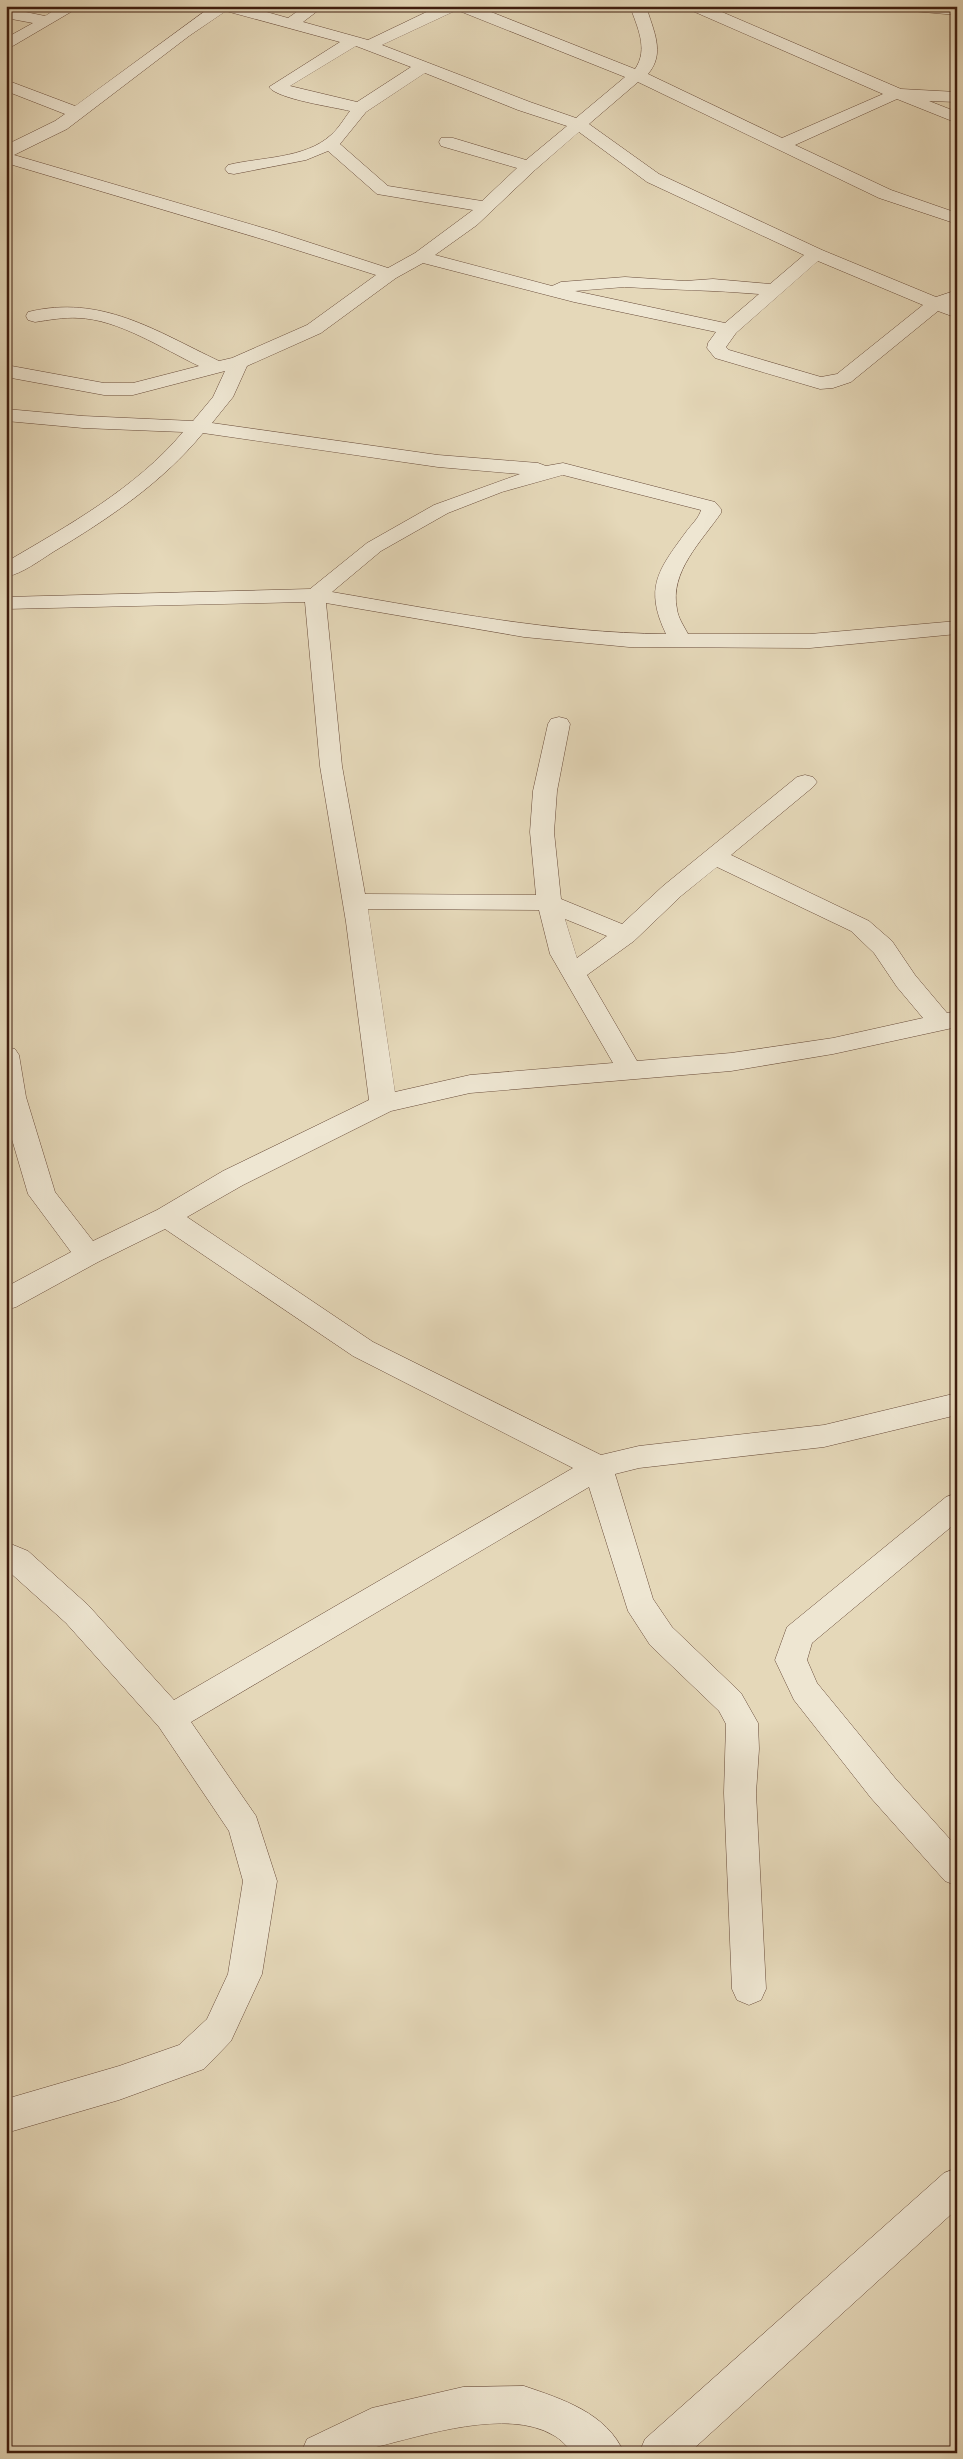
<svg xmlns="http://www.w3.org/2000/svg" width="963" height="2459" viewBox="0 0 963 2459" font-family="'IM FELL Great Primer',serif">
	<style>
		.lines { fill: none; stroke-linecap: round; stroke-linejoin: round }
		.street-casing { stroke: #684b39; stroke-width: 1 }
		.street { fill: #eee6d2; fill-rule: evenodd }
	</style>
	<rect width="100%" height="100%" fill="#e5d8b9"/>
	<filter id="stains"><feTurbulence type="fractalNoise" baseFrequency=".004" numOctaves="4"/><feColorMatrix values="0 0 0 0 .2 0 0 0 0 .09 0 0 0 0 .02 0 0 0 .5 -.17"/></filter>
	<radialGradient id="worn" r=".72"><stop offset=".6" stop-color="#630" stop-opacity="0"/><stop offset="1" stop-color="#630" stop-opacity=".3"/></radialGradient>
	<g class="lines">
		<defs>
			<path id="street" d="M61,6H81L6,50V38L33,23L6,18V8L45,16Z
				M212,6H245L288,18L305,6H324L303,22L368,40L439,6H476L635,69C649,49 637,27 630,6H646C653,30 666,53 648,74L782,138L883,94L688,9L686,6H708L901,89L957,92V102L929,101L957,112V123L897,99L795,145L891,190L957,213V224L879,198L638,82L589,124L659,174L822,250L936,297L951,292L957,294V302L953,304L957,305V318L938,311L851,382L833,388L820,389L715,358L707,348L708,343L716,332L574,302L423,263L396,278L321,333L247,366L233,397L212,423L438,455L538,463L546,466L563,463L715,502L721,509V513C702,541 669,572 677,609C678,618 684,626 688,634H810L957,621V634L810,648L629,647L524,637L326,603L342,766L365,894L536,895L530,832L533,791L548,724L551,719L559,717L567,719L570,724L557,791L554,832L561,899L622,924L663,886L797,777L805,775L813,777L817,782L813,787L731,855L869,921L892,941L915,975L947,1013L957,1011V1027L833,1054L731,1071L470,1093L391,1111L243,1185L187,1217L373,1342L601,1455L639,1446L824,1425L957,1393V1415L824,1447L639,1468L615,1474L653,1599L672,1627L741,1693L758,1723L759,1749L756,1793L766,1989L761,2000L749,2005L737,2000L732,1989L724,1793L726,1724L719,1711L650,1645L628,1611L589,1487L191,1722L256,1816L277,1881L262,1974L231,2041L204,2069L119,2100L6,2133V2099L119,2066L179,2045L207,2019L228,1974L243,1881L229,1831L159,1727L66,1623L6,1569V1542L28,1551L88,1605L174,1700L573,1468L353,1356L165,1229L98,1262L16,1307L6,1310V1287L71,1252L28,1194L6,1119V1047L15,1049L19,1055L26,1097L55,1192L93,1241L157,1210L223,1171L369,1100L346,922L320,766L305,602L6,609V597L310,589L367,543L434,505L520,474L438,467L203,433C162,483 108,519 53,552C39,561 23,573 6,577V562C69,525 136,488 183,432L83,428L6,421V409L83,416L193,421L213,397L225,371L133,395H104L6,377V365L104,383H133L199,366C163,349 118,319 78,318C64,317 49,320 35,322L28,320L26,316L28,312C101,294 156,331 219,361L232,358L307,325L376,275L265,240L6,163V145L55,121L65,114L6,91V80L75,106ZM457,10L625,77L576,118L530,102L382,45ZM226,11L340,42L269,87C277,99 334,107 350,111C344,119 338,129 331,135C305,159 260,157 228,165L225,169L228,173L234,174L306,160L328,151L377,194L473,210L415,253L388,268L277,232L14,155L67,129L189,36ZM356,46L411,67L357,102L290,86ZM425,73L518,110L567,126L526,160L453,138H441L439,142L441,146L517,168L482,201L388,186L340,144L366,112ZM579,132L647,182L804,255L770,284L713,279L685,281L625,277L561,282L552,286L435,255L477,225L535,170ZM818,261L923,305L837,374L821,377L729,350L726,347L736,333ZM625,287C670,290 714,290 759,294L725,323L575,291ZM563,475L701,510C699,518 691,525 686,532C658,570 644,588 666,634C553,633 443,611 332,592L381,551L448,513L502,492ZM717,867L851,931L874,953L897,987L923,1018L833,1038L731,1053L637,1061L587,975L634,941L681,896ZM368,909L539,910L550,954L613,1063L470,1075L395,1092ZM565,919L607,936L577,958Z
				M904,6H957V15L912,11Z
				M957,1493V1522L812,1643L807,1660L817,1683L895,1778L957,1847V1886L945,1881L871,1798L794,1700L775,1660L787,1627L946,1497Z
				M957,2168V2209L689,2453H639L645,2439L944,2173Z
				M524,2386C562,2399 607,2413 624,2453H574C567,2447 561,2439 553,2435C507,2408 425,2435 376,2447L364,2453H301L307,2439L372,2408L463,2387Z"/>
		</defs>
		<use href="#street" class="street-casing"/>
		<use href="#street" class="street"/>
	</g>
	<rect width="963" height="2459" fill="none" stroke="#e5d8b9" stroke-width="25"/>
	<rect x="8" y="8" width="948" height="2444" fill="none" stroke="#3e1c0e" stroke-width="2.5"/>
	<rect x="12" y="12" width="938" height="2434" fill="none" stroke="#3e1c0e"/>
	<rect width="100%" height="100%" filter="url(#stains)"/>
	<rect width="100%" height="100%" fill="url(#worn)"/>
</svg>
